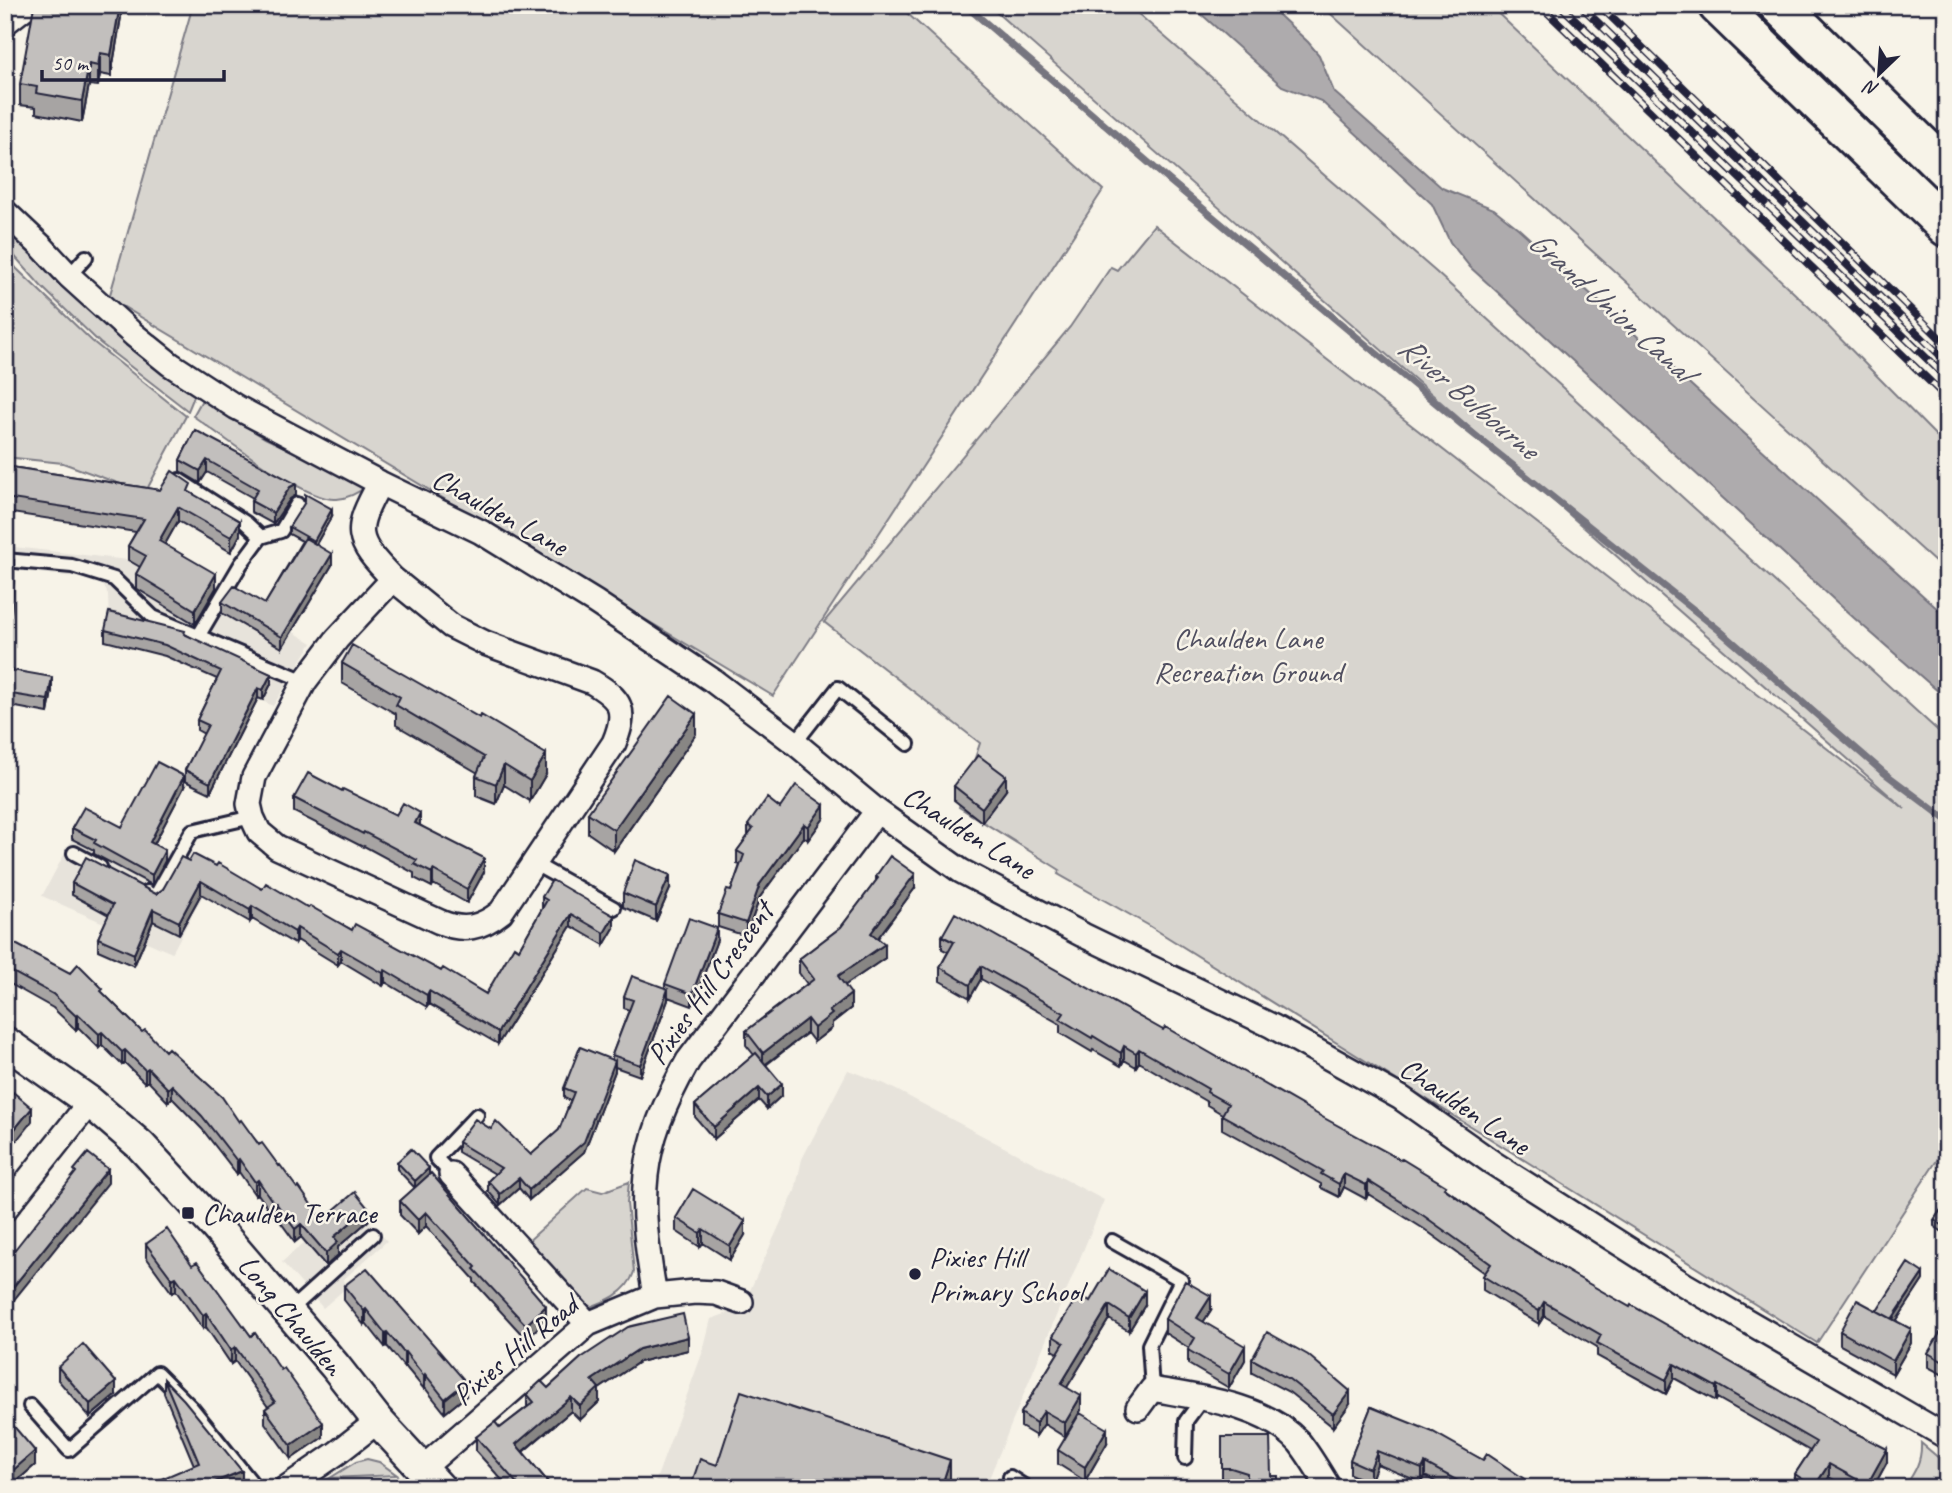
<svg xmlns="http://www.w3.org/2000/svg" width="1952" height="1493" viewBox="0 0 1952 1493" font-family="Caveat,sans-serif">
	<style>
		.built { fill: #e7e3db }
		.green { fill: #d8d5cf; stroke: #7d7c85; stroke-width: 2 }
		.water { fill: #aeabad; stroke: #76747f; stroke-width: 2 }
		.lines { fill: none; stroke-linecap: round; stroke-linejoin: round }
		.stream { stroke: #76747f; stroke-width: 7 }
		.service-casing { stroke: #22223b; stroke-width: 18 }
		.minor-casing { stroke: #22223b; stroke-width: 28 }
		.tertiary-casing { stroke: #22223b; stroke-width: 35 }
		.trunk-casing { stroke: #22223b; stroke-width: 44 }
		.service { stroke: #f7f3e8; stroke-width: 12 }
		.minor { stroke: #f7f3e8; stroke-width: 23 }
		.tertiary { stroke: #f7f3e8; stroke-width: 30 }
		.trunk { stroke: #f7f3e8; stroke-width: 38 }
		.rail-casing { stroke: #22223b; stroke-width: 8 }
		.rail { stroke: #f7f3e8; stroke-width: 5; stroke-dasharray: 16; stroke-linecap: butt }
		.wall { fill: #a7a4a3; stroke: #22223b; stroke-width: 2 }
		.shaded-wall { fill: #888684; stroke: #22223b; stroke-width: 2 }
		.building { fill: #c2bfbd; stroke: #22223b; stroke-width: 2 }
		.poi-dot { fill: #22223b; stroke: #f7f3e8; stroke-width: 2.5 }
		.labels { text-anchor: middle; stroke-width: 5; stroke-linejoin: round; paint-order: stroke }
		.street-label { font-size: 30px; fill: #22223b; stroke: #f7f3e8 }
		.park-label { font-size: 30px; fill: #504f60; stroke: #f7f3e8 }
		.poi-label { font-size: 30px; fill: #22223b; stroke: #f7f3e8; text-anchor: start }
		.water-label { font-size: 32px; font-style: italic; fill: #535263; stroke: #f7f3e8 }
	</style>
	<rect width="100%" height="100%" fill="#f7f3e8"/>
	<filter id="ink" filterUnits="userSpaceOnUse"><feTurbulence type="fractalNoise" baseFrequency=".0143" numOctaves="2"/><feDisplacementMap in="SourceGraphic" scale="14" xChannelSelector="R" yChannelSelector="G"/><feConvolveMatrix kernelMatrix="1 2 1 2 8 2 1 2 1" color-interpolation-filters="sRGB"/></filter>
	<g filter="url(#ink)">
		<path class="built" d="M5,546L128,560L209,607L234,597L312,643L273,706L172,659L151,652L109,622L108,594L102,583L91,579L5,569Z
			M84,817L163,859L167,852L213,876L172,953L42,896Z
			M848,1070L885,1084L1104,1200L985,1488H653L703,1351L711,1319L742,1308L795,1191L802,1159Z
			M352,1201L387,1241L343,1280L347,1287L323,1308L282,1262Z"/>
		<path class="green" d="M193,5H898L1103,190L773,696L109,298Z
			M988,5H1128L1436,272L1947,739V1145L1817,1343L1148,925L1058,874L1060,870L959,807L980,743L824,622L1070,327L1111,267L1117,270L1154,225L1905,809Z
			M1321,5H1489L1810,308L1947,447V573Z
			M5,226L65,287L129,345L195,394L188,411L100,343L41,286L10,251L5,242Z
			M5,254L17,269L92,341L186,416L145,493L63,463L5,457Z
			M202,400L265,438L367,486C358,493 349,498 337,499C306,502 221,435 193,416Z
			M629,1182L627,1203L634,1272C627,1294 605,1302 584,1309L526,1243L587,1188L602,1192Z
			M1921,1443L1947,1465V1488H1904C1914,1473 1922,1462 1921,1443Z
			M367,1459L379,1462L397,1475L330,1478L356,1462Z"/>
		<path class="water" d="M1191,5H1268L1308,42L1319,55L1334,92L1442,188L1494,209L1518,228L1941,612L1947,617V699L1854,618L1470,267L1450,242L1432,204L1321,101L1282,86Z"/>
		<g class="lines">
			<path class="stream" d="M965,5L1170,181L1461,424L1719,630L1883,772L1947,820"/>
			<defs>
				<path id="service" d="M69,276L86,257
					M179,480L246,523L261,537L241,564L199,635
					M261,537L281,531L297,504
					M5,560L72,566L114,579L153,617L305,681
					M795,743L838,688L908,744
					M74,853L100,867
					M533,863L614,908
					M147,892L155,897L192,831L252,817
					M451,1174L436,1158L477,1115
					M1112,1241L1181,1280L1149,1345L1152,1389
					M289,1311L373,1235
					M30,1406L69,1450L157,1373L191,1407L256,1488
					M1185,1458L1186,1421L1203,1398
					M1010,1477L1027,1488"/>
				<path id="minor" d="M5,23L28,5
					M5,212L42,247L69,276L134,335L170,364L236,407L380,483L481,532L595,602L712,680L795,743L877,811L961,871L1083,935L1272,1026L1401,1098L1493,1163L1685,1285L1947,1437
					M380,483C353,532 354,539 393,579L337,639L305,681L254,777L249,804L252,817L259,832L277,847L440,922C464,932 481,928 501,912L614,743C628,710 621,699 592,682L485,643L451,626L393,579
					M451,1174L588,1324
					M5,1209L90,1102
					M655,1296C638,1197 637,1151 688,1061L877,811
					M1138,1408L1152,1389C1201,1398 1263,1404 1299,1442C1310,1456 1320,1473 1329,1488
					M423,1468L588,1324L655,1296L695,1292L716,1293L741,1302
					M286,1488L337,1453L378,1421"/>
				<path id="tertiary" d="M5,1042L90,1102L140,1145L215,1226L335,1366L378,1421L440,1488"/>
				<path id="trunk" d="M1718,5L1947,227
					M1779,5L1947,170"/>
			</defs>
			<use href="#service" class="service-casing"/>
			<use href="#minor" class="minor-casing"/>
			<use href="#tertiary" class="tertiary-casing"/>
			<use href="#trunk" class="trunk-casing"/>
			<use href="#service" class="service"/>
			<use href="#minor" class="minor"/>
			<use href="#tertiary" class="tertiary"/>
			<use href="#trunk" class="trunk"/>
			<defs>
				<path id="rail" d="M1540,5L1947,398
					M1560,5L1947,378
					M1580,5L1947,362
					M1599,5L1947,345"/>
			</defs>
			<use href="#rail" class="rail-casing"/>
			<use href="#rail" class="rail"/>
		</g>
		<path class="wall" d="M121,5V17L111,76L100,74L98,86L89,85L82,122L36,113V107L20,105V84L67,12Z
			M195,430L296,495L290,499L273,524L251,512V501L253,498L207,472L200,483L180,471V460Z
			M5,466L160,490L191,493L240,535L231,552L178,521L165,544L216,588L195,624L136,588V574L140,567L128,560V546L136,532L5,512Z
			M332,516L316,544L332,565L282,648L222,613V602L265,604L302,541L289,534V527Z
			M5,559L14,573L7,669L52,691L48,713L5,705Z
			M105,630L185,634L271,684L263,700L258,698L210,793L185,781V770L204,734L197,730V720L217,679L165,656L105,641Z
			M342,663L546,774L530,801L504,785L496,804L476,796V776L478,773L396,725V714L342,683Z
			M696,734L614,851L588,833V813Z
			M954,786L1006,790L982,822L954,800Z
			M184,787L154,844L165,861L152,885L94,854V850L72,839V828L122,827Z
			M342,791L420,825L484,872L467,903L433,884L432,887L414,878V873L364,846L363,847L294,812V798Z
			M780,808L824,818L808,840L804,837L760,897L746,936L718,927V914L731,891L740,865L737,864V851L748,836V825Z
			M189,861L262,889L308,908L352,930L441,971L486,994L519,949L542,909V897L614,928L604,945L571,926L498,1044L429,1004L427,1007L385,982L383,986L341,961L338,965L297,940L295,944L252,919L250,922L201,894L179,934L153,921L134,966L98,950V938L109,915L72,895V883L156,894L163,889Z
			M876,876L915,888L878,938L885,958L845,985L851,1008L832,1023V1028L814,1042L807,1033L766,1065L782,1095L767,1109L759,1100L714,1139L695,1117V1105L754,1055L746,1045V1031L807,984L799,973V959L841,927L876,881Z
			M670,889L656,921L623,907V893Z
			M942,936L1446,1189L1515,1239L1570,1273L1887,1462L1873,1488H1848L1829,1477L1822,1488H1795V1474L1810,1451L1717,1398L1716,1401L1674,1378L1666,1394L1597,1356V1347L1544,1316L1539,1324L1483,1290V1276L1485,1273L1424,1229L1368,1194L1366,1199L1344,1187L1339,1197L1321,1188V1184L1222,1129V1114L1207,1105V1102L1139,1062L1136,1067L1124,1060L1121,1066L1093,1050L1092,1052L1060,1033V1024L981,979L970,998L940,981V967L948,952L942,949Z
			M717,940L692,1006L668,997V1000L640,1076L615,1067V1071L584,1152L529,1200L519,1188L500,1205L488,1191V1181L495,1174L458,1152V1142L531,1155L559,1130L571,1101L564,1098V1088L612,1060V1055L629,1010L624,1008V997L665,988V984Z
			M5,945L103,993L142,1032L239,1122L279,1166L322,1220L368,1221L338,1247V1255L326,1266L301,1237L295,1242L276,1216L274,1217L258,1194L255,1195L239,1172L237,1174L202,1129L172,1098L168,1102L148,1081L145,1083L125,1063L122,1065L102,1045L99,1048L78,1027L76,1030L53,1008L5,981Z
			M397,1162L429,1175L546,1320L526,1339L474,1282V1279L426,1226L418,1234L400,1215V1201L415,1188L397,1169Z
			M1947,1201V1235L1934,1226V1220Z
			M676,1218L745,1235L730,1260L703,1243L700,1247L676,1231Z
			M146,1244L192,1265L323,1437L291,1459L265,1423V1409L268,1407L235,1361L231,1364L206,1327L203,1329L176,1291L172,1293L146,1257Z
			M1923,1280L1896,1321L1911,1343L1893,1374L1840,1345V1331L1877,1311Z
			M344,1286L466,1396L445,1413L425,1388L424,1389L405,1366L404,1367L387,1346L385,1347L366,1323L364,1325L344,1300Z
			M1090,1301L1145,1305L1129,1331L1109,1319L1067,1387L1081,1410L1065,1437L1044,1424L1036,1436L1021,1427V1413L1058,1353L1053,1350V1336Z
			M1211,1310L1203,1322L1245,1360L1229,1388L1188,1364V1350L1190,1349L1165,1333V1319Z
			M1947,1331V1377L1928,1367V1353Z
			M688,1350L639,1362L599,1389V1402L580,1420L571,1411L523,1452L553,1488H509L476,1451V1437L500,1428L527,1407V1394L548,1388L581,1358Z
			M1252,1359L1350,1404L1333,1427L1289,1392L1252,1373Z
			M58,1367L116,1395L90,1417L58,1380Z
			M164,1379L242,1484L194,1465L164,1393Z
			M1371,1407L1483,1460L1538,1488H1446L1425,1476L1422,1483L1377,1464L1370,1483L1350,1474V1460Z
			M5,1416L35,1465L10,1487L5,1482Z
			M1222,1437H1270L1247,1487L1231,1482H1222Z
			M1107,1443L1085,1481L1058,1464V1450Z"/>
		<path class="shaded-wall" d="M120,5H121V17L111,76V55Z
			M100,53V74L98,86V66Z
			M89,64V85L82,122V101Z
			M207,460V472L200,483V471Z
			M296,484V495L290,499L273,524V513L290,487Z
			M178,507V521L159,555V541Z
			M332,509V516L314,548V541Z
			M240,521V535L231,552V537Z
			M332,554V565L282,648V637Z
			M14,560V573L6,682V669Z
			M216,574V588L195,624V610Z
			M271,674V684L263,700V690Z
			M52,677V691L48,713V700Z
			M258,688V698L210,793V783Z
			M696,714V734L614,851V830Z
			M546,754V774L530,801V781Z
			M504,765V785L496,804V784Z
			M184,776V787L150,852V842Z
			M1006,776V790L982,822V808Z
			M824,805V818L808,840V827Z
			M420,813V827L415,823Z
			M804,824V837L760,897L746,936V923L760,884Z
			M165,850V861L152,885V875Z
			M484,858V872L467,903V889Z
			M433,870V884L432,887V873Z
			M915,874V888L871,947V933Z
			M670,875V889L656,921V907Z
			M201,881V894L179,934V922Z
			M252,906V919L250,922V910Z
			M153,909V921L134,966V954Z
			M571,914V926L498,1044V1032Z
			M614,916V928L604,945V933Z
			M297,928V940L295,944V932Z
			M717,928V940L692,1006V994Z
			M885,944V958L838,990V976Z
			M341,949V961L338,965V953Z
			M981,966V979L970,998V985Z
			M385,970V982L383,986V973Z
			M668,989V1000L640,1076V1065Z
			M429,991V1004L427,1007V995Z
			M851,994V1008L832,1023V1028L814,1042V1028L829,1011Z
			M78,1014V1027L76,1030V1016Z
			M807,1019V1033L763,1066V1053Z
			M102,1032V1045L99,1048V1034Z
			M1124,1046V1060L1121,1066V1053Z
			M1139,1049V1062L1136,1067V1053Z
			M125,1050V1063L122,1065V1052Z
			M615,1061V1071L584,1152L529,1200V1190Z
			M148,1068V1081L145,1083V1070Z
			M782,1084V1095L767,1109V1097Z
			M172,1085V1098L168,1102V1089Z
			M759,1088V1100L714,1139V1127Z
			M32,1108V1121L5,1155V1141Z
			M239,1159V1172L237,1174V1161Z
			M429,1168V1175L415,1188V1181Z
			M108,1169V1183L5,1311V1297Z
			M1344,1174V1187L1339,1197V1184Z
			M519,1178V1188L500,1205V1194Z
			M258,1180V1194L255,1195V1182Z
			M1368,1181V1194L1366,1199V1185Z
			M276,1203V1216L274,1217V1204Z
			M368,1208V1221L338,1247V1255L326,1266V1253L334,1237Z
			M426,1212V1226L418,1234V1220Z
			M745,1221V1235L730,1260V1246Z
			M301,1224V1237L295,1242V1229Z
			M703,1229V1243L700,1247V1233Z
			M1923,1273V1280L1891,1329V1322Z
			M176,1277V1291L172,1293V1279Z
			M1145,1291V1305L1129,1331V1318Z
			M1211,1296V1310L1197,1332V1318Z
			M1544,1302V1316L1539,1324V1311Z
			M1109,1305V1319L1061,1397V1384Z
			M546,1306V1320L526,1339V1325Z
			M366,1309V1323L364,1325V1311Z
			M206,1313V1327L203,1329V1315Z
			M1911,1329V1343L1893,1374V1361Z
			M387,1332V1346L385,1347V1333Z
			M688,1337V1350L639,1362L599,1389V1402L580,1420V1406L592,1380L639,1349Z
			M1245,1346V1360L1229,1388V1374Z
			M235,1347V1361L231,1364V1350Z
			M405,1352V1366L404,1367V1353Z
			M1674,1364V1378L1666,1394V1380Z
			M425,1374V1388L424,1389V1376Z
			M116,1382V1395L90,1417V1404Z
			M466,1382V1396L445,1413V1399Z
			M1717,1385V1398L1716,1401V1387Z
			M1350,1391V1404L1333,1427V1414Z
			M1081,1396V1410L1065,1437V1423Z
			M571,1397V1411L516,1457V1444Z
			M1044,1411V1424L1036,1436V1423Z
			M323,1423V1437L291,1459V1445Z
			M1107,1429V1443L1085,1481V1467Z
			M1887,1449V1462L1873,1488H1867V1485Z
			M35,1451V1465L10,1487V1473Z
			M1377,1451V1464L1370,1483V1469Z
			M950,1460V1481L948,1488H941Z
			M1425,1463V1476L1422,1483V1469Z
			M1829,1464V1477L1822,1488H1814Z
			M242,1471V1484L233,1488H200Z"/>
		<path class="building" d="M68,5H120L111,55L100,53L98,66L89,64L82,101L36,93L37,87L20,84L34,6L67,12Z
			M195,430L296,484L290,487L273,513L251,501L258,489L207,460L200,471L180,460Z
			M5,466L160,490L172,471L191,484L188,491L240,521L231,537L178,507L159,541L216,574L195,610L136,574L146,556L128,546L144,519L5,498Z
			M305,494L332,509L314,541L289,527L305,502Z
			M305,538L332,554L282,637L222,602L234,586L265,604Z
			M5,559L14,560L6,669L52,677L48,700L5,693Z
			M109,612L185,631L184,634L271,674L263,690L258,688L210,783L185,770L208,725L197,720L221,671L165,645L105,630Z
			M352,645L480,718L481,715L546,754L530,781L504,765L496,784L476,776L484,757L396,705L400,697L342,663Z
			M671,696L696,714L614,830L588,813Z
			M978,755L1006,776L982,808L954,786Z
			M157,762L184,776L150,842L165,850L152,875L94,843L96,840L72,828L84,807L122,827Z
			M308,773L342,791L343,789L396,815L403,803L420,813L415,823L484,858L467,889L433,870L432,873L414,864L417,860L364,832L363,834L294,798Z
			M796,785L824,805L808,827L804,824L760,884L746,923L718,914L727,890L731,891L744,855L737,851L753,829L748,825L767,798L780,808Z
			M193,854L216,866L218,863L262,889L266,883L308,908L310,906L352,930L355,924L441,971L443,968L486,994L514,946L519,949L547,900L542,897L552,880L614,916L604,933L571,914L498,1032L429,991L427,995L385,970L383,973L341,949L338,953L297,928L295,932L252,906L250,910L201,881L179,922L153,909L134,954L98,938L113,905L72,883L86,857L156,894L163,889L181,857L189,861Z
			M890,856L915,874L871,933L885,944L838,976L851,994L829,1011L832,1014L814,1028L807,1019L763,1053L746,1031L814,979L799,959L841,927L878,878L876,876Z
			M635,860L670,875L656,907L623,893Z
			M955,913L1163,1030L1165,1027L1324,1118L1401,1160L1402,1159L1446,1186L1444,1188L1515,1239L1570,1273L1630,1307L1631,1305L1840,1425L1887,1449L1867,1485L1829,1464L1814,1487L1795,1474L1816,1442L1717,1385L1716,1387L1674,1364L1666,1380L1597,1343L1601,1335L1544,1302L1539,1311L1483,1276L1491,1264L1424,1216L1368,1181L1366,1185L1344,1174L1339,1184L1321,1174L1323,1171L1222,1115L1228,1104L1207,1092L1208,1089L1139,1049L1136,1053L1124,1046L1121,1053L1093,1036L1092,1038L1060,1019L1064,1013L981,966L970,985L940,967L954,942L942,936Z
			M689,918L717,928L692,994L665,984Z
			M8,940L70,973L78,964L103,989L101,991L142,1032L145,1030L165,1051L168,1048L222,1097L239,1122L241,1120L259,1145L262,1143L279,1166L280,1165L297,1188L299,1187L322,1220L355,1192L368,1208L334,1237L338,1242L326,1253L301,1224L295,1229L276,1203L274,1204L258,1180L255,1182L239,1159L237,1161L202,1116L172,1085L168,1089L148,1068L145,1070L125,1050L122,1052L102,1032L99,1034L78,1014L76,1016L53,994L5,968V945Z
			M632,976L668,989L640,1065L612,1055L633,1000L624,997Z
			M580,1047L615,1061L584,1142L529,1190L519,1178L500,1194L488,1181L501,1168L458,1142L475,1119L491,1129L496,1121L531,1155L559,1130L574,1092L564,1088Z
			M756,1053L782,1084L767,1097L759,1088L714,1127L695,1105Z
			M13,1092L32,1108L5,1141V1102Z
			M411,1149L429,1168L415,1181L397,1162Z
			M88,1153L108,1169L5,1297V1262L76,1172L74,1170Z
			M431,1173L546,1306L526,1325L474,1269L476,1267L426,1212L418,1220L400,1201Z
			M693,1189L745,1221L730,1246L703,1229L700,1233L676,1218Z
			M1947,1201V1228L1934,1220Z
			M167,1229L192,1265L197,1262L251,1336L255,1333L281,1370L284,1368L323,1423L291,1445L265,1409L275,1402L235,1347L231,1350L206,1313L203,1315L176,1277L172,1279L146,1244Z
			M1908,1263L1923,1273L1892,1319L1877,1311Z
			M367,1268L466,1382L445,1399L425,1374L424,1376L405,1352L404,1353L387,1332L385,1333L366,1309L364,1311L344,1286Z
			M1109,1269L1145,1291L1129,1318L1109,1305L1061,1384L1081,1396L1065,1423L1044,1411L1036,1423L1021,1413L1064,1343L1053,1336L1079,1294L1090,1301Z
			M1185,1281L1211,1296L1197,1318L1245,1346L1229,1374L1188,1350L1195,1338L1165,1319Z
			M1857,1300L1911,1329L1893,1361L1840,1331Z
			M683,1314L688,1337L639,1349L592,1380L599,1388L580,1406L571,1397L516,1444L553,1488H521L476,1437L495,1422L500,1428L534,1402L527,1394L541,1381L548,1388L581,1358L628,1327Z
			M1943,1328L1947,1331V1364L1928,1353Z
			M1267,1332L1308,1355L1350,1391L1333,1414L1289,1379L1252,1359Z
			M83,1344L116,1382L90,1404L58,1367Z
			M164,1379L184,1400L242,1471L200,1488H140L199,1463Z
			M741,1391L950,1460L941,1488H690L700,1459L717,1465Z
			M1371,1407L1433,1432L1483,1460L1487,1454L1538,1488H1471L1425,1463L1422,1469L1377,1451L1370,1469L1350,1460Z
			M1080,1413L1107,1429L1085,1467L1058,1450Z
			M5,1416L35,1451L10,1473L5,1468Z
			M1222,1437H1270L1271,1476H1278V1488H1247V1473L1231,1468H1222Z"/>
	</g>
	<g class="poi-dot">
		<rect x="181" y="1206" width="14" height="14" rx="3.5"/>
		<circle cx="915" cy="1274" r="7"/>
	</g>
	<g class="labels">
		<g class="street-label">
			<text transform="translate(500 512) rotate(29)" y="10">Chaulden Lane</text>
			<text transform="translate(969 832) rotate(32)" y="10">Chaulden Lane</text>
			<text transform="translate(710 983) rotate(-54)" y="10">Pixies Hill Crescent</text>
			<text transform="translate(1465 1106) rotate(34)" y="10">Chaulden Lane</text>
			<text transform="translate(291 1315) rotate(50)" y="10">Long Chaulden</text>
			<text transform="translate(515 1350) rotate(-40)" y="10">Pixies Hill Road</text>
		</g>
		<g class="park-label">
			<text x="1248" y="648">Chaulden Lane<tspan x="1248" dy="34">Recreation Ground</tspan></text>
		</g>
		<g class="poi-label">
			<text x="202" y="1223">Chaulden Terrace</text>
			<text x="929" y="1267">Pixies Hill<tspan x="929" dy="34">Primary School</tspan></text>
		</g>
		<g class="water-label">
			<text transform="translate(1611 305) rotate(42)" y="11">Grand Union Canal</text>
			<text transform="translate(1469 397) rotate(40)" y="11">River Bulbourne</text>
		</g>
	</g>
	<rect width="1952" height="1493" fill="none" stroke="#f7f3e8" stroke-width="28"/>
	<rect x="14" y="14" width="1924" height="1465" fill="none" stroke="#22223b" stroke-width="2.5" filter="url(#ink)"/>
	<g transform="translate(1879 74) rotate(205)" stroke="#f7f3e8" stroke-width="5" paint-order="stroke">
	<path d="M0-5L12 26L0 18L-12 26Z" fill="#22223b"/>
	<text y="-10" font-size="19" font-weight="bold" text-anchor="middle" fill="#22223b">N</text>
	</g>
	<path d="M42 70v10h182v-10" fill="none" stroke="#22223b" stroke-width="3.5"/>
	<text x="52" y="70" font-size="21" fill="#22223b" stroke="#f7f3e8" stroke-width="5" paint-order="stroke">50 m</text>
</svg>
